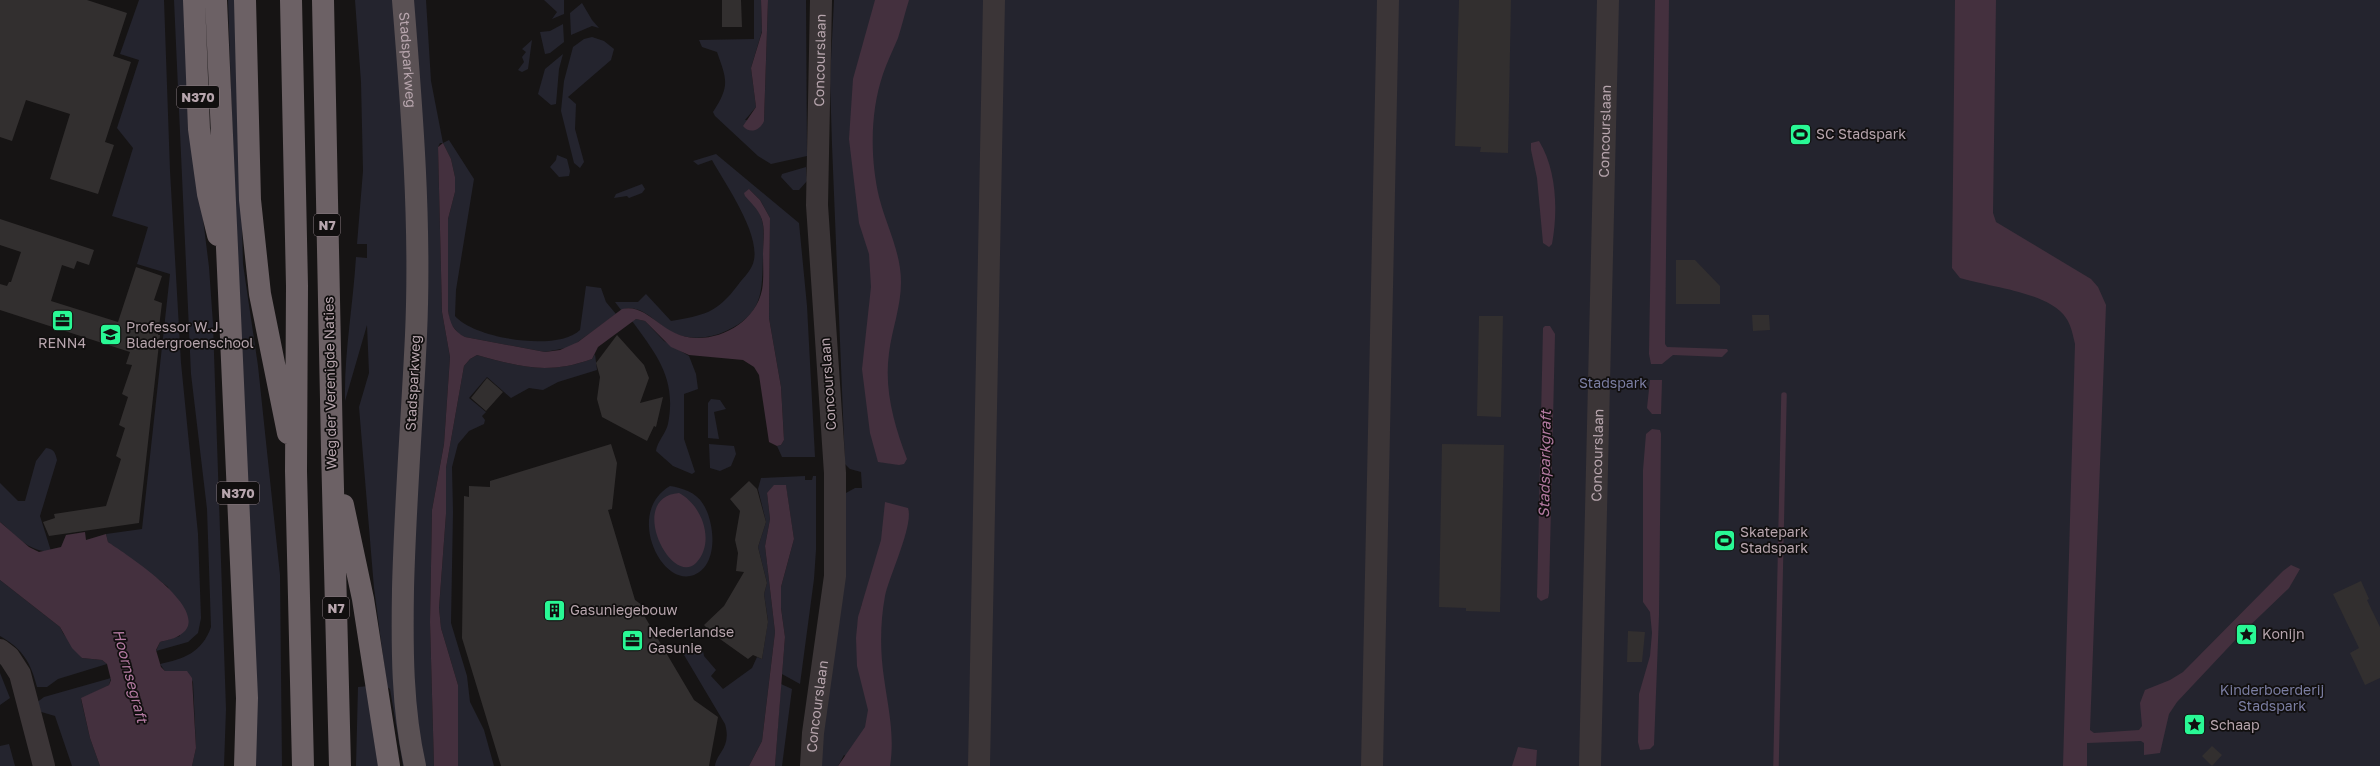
<svg xmlns="http://www.w3.org/2000/svg" width="2380" height="766" viewBox="0 0 2380 766" font-family="'Golos Text',sans-serif">
	<style>
		.green { fill: #24242e; fill-rule: evenodd }
		.water { fill: #44303e }
		.lines { fill: none; stroke-linecap: round; stroke-linejoin: round }
		.stream { stroke: #44303e; stroke-width: 5.5 }
		.building { fill: #322f2f }
		.minor { stroke: #3b3537; stroke-width: 22 }
		.major { stroke: #5a5154; stroke-width: 22 }
		.highway { stroke: #6c6165; stroke-width: 22 }
		.labels { text-anchor: middle; stroke-width: 3.5; stroke-linejoin: round; paint-order: stroke }
		.shield { fill: #110f0f; stroke: #85787e; stroke-width: 1 }
		.shield-label { font-size: 13px; font-weight: bold; fill: #b7a5ad }
		.street-label { font-size: 14px; fill: #b7a5ad; stroke: #110f0f }
		.poi-label { font-size: 14px; fill: #b7a5ad; stroke: #110f0f; text-anchor: start }
		.park-label { font-size: 14px; fill: #7b7ea2; stroke: #110f0f }
		.water-label { font-size: 15px; font-style: italic; fill: #b37aa1; stroke: #110f0f }
	</style>
	<rect width="100%" height="100%" fill="#161414"/>
	<path class="green" d="M139,0H164L170,171L181,363L198,534L201,618L198,633L188,642L156,651L160,642L180,636L168,587L108,542L106,534L142,529L170,274L137,264L148,227L112,216L133,148L117,128L139,60L120,54Z
		M174,0H187L198,178L209,267L213,324L226,709L224,766H192L196,748L193,682L186,671H165L160,664C183,659 202,653 211,627L207,509L191,374Z
		M228,0H236L243,264L258,366L280,575L282,766H253Z
		M355,0H398L409,190L407,766H403L390,689L387,687L374,588L359,407L369,373L367,325L345,401C344,353 353,306 356,257L367,258V244H357L363,171L361,82Z
		M413,0H426L431,81L443,143L449,140L474,179L456,290L455,316C475,339 558,352 580,330L586,286L601,288L606,302L616,314L571,347L545,352L465,337L459,334L450,323L448,310V219L455,192V177L451,159L443,143H440L438,147L442,312L450,357L444,444L432,510L430,622L434,766H420L413,724Z
		M544,0H564V14L552,19L557,12Z
		M754,0H761L762,31L751,68L756,107L745,120L764,121L768,0H806L807,156L771,164L758,156L715,116L713,112C730,86 727,80 717,52L702,47L699,40L754,39Z
		M834,0H2380V766H863L844,755L838,766H820C825,674 845,584 846,493L855,488H862L861,472L850,469L845,464L832,145L830,80ZM862,604L863,684C855,664 855,625 862,604Z
		M582,3L592,20L599,28L592,26L571,35L570,13Z
		M563,24L564,42L550,53L545,54L540,32L550,31Z
		M592,37L604,41L614,49L611,60L568,97L576,104L575,129L584,162L580,168L574,163L561,111L564,81L573,47L584,39Z
		M532,40L528,69L522,72L518,70L524,62L522,57L526,52L522,49Z
		M563,54L559,69L556,104L551,105L538,94L545,69Z
		M716,154L799,223L807,306L815,457H782L777,446L781,445L784,440L781,387L769,318L770,218L760,200L749,189C753,200 759,210 762,220C765,231 763,245 763,256C762,293 763,314 726,331C711,338 694,340 679,335C658,329 644,301 621,310L615,302H638L646,294L671,321C704,315 716,314 738,285C742,279 749,273 752,266C765,239 725,184 712,160L698,165L693,161Z
		M557,155L567,159L570,171L569,176L559,177L550,167L556,160Z
		M806,167L807,181L799,190H793L781,177L782,174Z
		M642,184L645,189L642,193L629,198L627,196L614,198L616,194Z
		M636,319L645,321L664,341L689,356L696,374L698,389L684,394V439L695,472L692,474L673,466L656,451C657,442 666,433 668,424C677,378 656,354 632,321Z
		M595,354L597,370L558,382L543,390L529,388L511,398L487,377L469,398L486,412L482,416L485,420L484,424L469,431L458,444L452,467L453,512L451,623L467,676L470,702L484,730L494,766H458V685L441,628L439,608L446,514V468L464,366L470,359L477,355C521,367 547,375 592,359Z
		M711,399L720,400L726,409L714,412L719,439L708,438V403Z
		M709,444L734,446L736,454L731,466L720,471L710,468Z
		M46,448C54,449 55,452 57,460L40,516L51,551C29,553 16,535 0,522V483L18,501H25L36,461Z
		M805,476V480H812L813,476H816V550L814,579L800,684L782,674L785,637L781,608V587L794,539L786,486L767,493L770,519L765,546L775,632L762,741L749,766H715C716,753 732,748 725,724L684,655L686,643L702,646L704,656L716,670L711,676L723,689L752,668L757,657L762,659L768,621L764,594L767,583L758,547L766,522L758,489L761,478Z
		M670,486C682,488 696,492 703,504C715,522 719,565 694,575C661,588 625,512 670,486Z
		M0,580L60,627L63,633L82,658L102,660L107,664L58,679L47,687H37C31,663 23,649 0,636Z
		M0,673L10,698L0,705Z
		M111,678L109,685L81,699L90,738L100,766H72L55,716L38,711L36,703L44,697Z
		M781,684L792,689L782,766H775Z
		M369,686L381,766H356L358,687Z
		M9,744L15,766H0V746Z"/>
	<path class="water" d="M761,0H768L764,121C760,131 749,134 743,126L756,107L751,68L762,32Z
		M875,0H909C905,13 902,25 898,38C893,50 887,62 883,74C870,112 870,158 879,197C886,225 901,252 901,282C901,307 892,329 889,353C884,390 894,424 907,459L904,464L899,465L878,462L870,433L862,369L871,287L869,254L859,223L849,139L853,79Z
		M1655,0H1669L1665,344L1667,347L1727,349L1728,351L1722,357L1673,355L1662,364H1651L1649,354Z
		M1955,0H1996L1993,213L1996,222L2091,279L2098,287L2106,305L2090,730L2094,733L2139,730L2142,726L2140,703L2145,690L2170,680L2183,672L2283,571L2291,565L2300,569L2289,588L2240,635L2177,702L2169,714L2160,753L2144,755V743L2141,741L2087,743V766H2063L2075,344C2073,335 2071,325 2066,318C2049,292 1989,287 1960,278L1952,268Z
		M1539,141C1557,170 1558,212 1552,244L1549,247L1543,243L1537,178L1531,150V143Z
		M443,143L451,159L455,177V192L448,219V310C450,323 453,331 465,337L545,352L560,350L578,342L622,309C649,303 661,337 696,338C724,339 756,320 762,290C764,279 763,266 763,254C763,242 766,226 760,215C757,208 750,202 745,196L744,193L749,189L760,200L770,218L769,318L781,387L784,440L781,445L777,446L769,442L759,375L754,367L743,360L689,355L671,347L645,321L636,319L598,347L592,359C547,375 521,367 477,355L470,359L464,366L446,468V514L439,608L441,628L458,685V766H434L430,622L432,510L444,444L450,357L442,312L438,147Z
		M1545,326H1550L1555,334L1549,593L1548,598L1541,601L1537,597L1543,328Z
		M1650,380H1662L1661,414H1652L1647,408Z
		M1652,429L1660,430L1661,434L1659,615L1654,745L1650,749L1640,750L1638,742L1639,694L1650,656L1652,633L1650,612L1643,602V470L1646,434Z
		M774,485H786L794,539L781,587V608L785,637L775,766H749L762,741L775,632L765,546L770,519L767,493Z
		M679,493C702,505 716,542 696,563C671,588 626,497 679,493Z
		M885,502L908,508C914,525 889,576 885,596C880,623 880,651 884,678C888,707 895,736 890,766H838L865,727L868,710L857,666L856,638L858,617L881,540Z
		M0,522L29,547L39,552L61,547L66,535L85,532L86,540L106,534L108,542C124,553 217,612 180,635C175,639 166,640 160,642L156,650L161,667L165,671H187L192,678L196,748L192,766H100L90,738L81,698L109,685L111,680L107,664L102,660L82,658L72,648L60,627L0,580Z
		M1518,747L1537,750L1536,766H1512Z"/>
	<g class="lines">
		<path class="stream" d="M1776,766L1784,395"/>
	</g>
	<path class="building" d="M0,0H87L127,13L113,56L131,62L105,142L114,145L98,194L50,179L70,114L26,100L12,141L0,137Z
		M722,0H741L742,27H722Z
		M1459,0H1511L1508,153L1480,152L1481,147L1455,146Z
		M0,219L94,250L89,265L77,261L74,269L62,265L51,301L118,322L136,267L162,276L154,300L162,303L158,335H160L139,523L49,536L43,522L55,518L54,514L106,506L121,459L116,456L125,428L119,425L128,397L122,394L132,365L126,364L130,352L0,310V284L7,286L9,282H11L21,252L0,245Z
		M1676,260H1695L1720,286V304H1676Z
		M1752,315H1769L1770,330L1753,331Z
		M1479,316H1503L1501,417L1477,416Z
		M617,335L644,365L649,378L640,403L663,397L656,427L654,426L647,441L602,417L597,399L600,377L596,363Z
		M487,378L503,392L486,411L471,398Z
		M611,444L617,463L612,509L608,510L635,600L646,608L642,612L694,700L718,717L709,766H501L462,638L464,496L469,497V486L490,487V481Z
		M1442,444L1504,445L1500,612L1466,611V608L1439,607Z
		M749,481L757,489L766,522L758,547L767,583L764,594L768,622L762,659L753,655L748,659L713,634L704,625L724,606L744,572L736,571L738,553L735,540L740,511L730,499Z
		M2361,581L2369,599L2367,600L2380,627V678L2365,685L2350,653L2359,648L2333,594Z
		M1628,631L1645,632L1642,662H1627Z
		M2212,746L2222,755L2212,766L2202,756Z"/>
	<g class="lines">
		<g class="minor">
			<path d="M0,650L9,657L20,674L44,766"/>
			<path id="s1" d="M811,766L813,733L835,576V473L817,205L821,0"/>
			<path d="M979,766L994,0"/>
			<path d="M1372,766L1388,0"/>
			<path id="s2" d="M1590,766L1608,0"/>
		</g>
		<path class="major" id="s3" d="M403,0C412,111 421,223 416,335C412,420 405,505 403,589C402,648 402,708 415,766"/>
		<path class="highway" d="M194,0L199,129L208,194L218,235
			M216,0L247,698L245,766
			M245,0L250,200L260,294L288,433
			M291,0L297,286L296,471L303,766
			M323,0L332,449L340,766
			M343,505L363,599L389,766"/>
	</g>
	<defs>
		<symbol id="stadium-square" viewBox="-11 -11 22 22"><rect x="-9" y="-9" width="18" height="18" rx="4" fill="#29f895" stroke="#110f0f"/><path d="M0-5a6.5 5 0 1 0 0 10a6.5 5 0 1 0 0-10ZM-3.5-1.8h7v3.6h-7Z" fill="#111"/></symbol>
		<symbol id="office-square" viewBox="-11 -11 22 22"><rect x="-9" y="-9" width="18" height="18" rx="4" fill="#29f895" stroke="#110f0f"/><path d="M-6-3h4V-5.5h4V-3h4V5H-6ZM-1-4.5V-3h2v-1.5ZM-6 0V1H6V0Z" fill="#111"/></symbol>
		<symbol id="school-square" viewBox="-11 -11 22 22"><rect x="-9" y="-9" width="18" height="18" rx="4" fill="#29f895" stroke="#110f0f"/><path d="M0-5L7-2L0 1L-7-2ZM-4 1L0 2.5L4 1V4Q0 6-4 4Z" fill="#111"/></symbol>
		<symbol id="building-square" viewBox="-11 -11 22 22"><rect x="-9" y="-9" width="18" height="18" rx="4" fill="#29f895" stroke="#110f0f"/><path d="M-4-6H4V6H1V3H-1V6H-4ZM-2.5-4.3h1.7v1.8h-1.7ZM.8-4.3h1.7v1.8H.8ZM-2.5-1h1.7V.8h-1.7ZM.8-1h1.7V.8H.8Z" fill="#111"/></symbol>
		<symbol id="sight-square" viewBox="-11 -11 22 22"><rect x="-9" y="-9" width="18" height="18" rx="4" fill="#29f895" stroke="#110f0f"/><path d="M0-6L1.8-2.2L6-1.7L2.9 1.2L3.7 5.4L0 3.3L-3.7 5.4L-2.9 1.2L-6-1.7L-1.8-2.2Z" fill="#111"/></symbol>
	</defs>
	<g fill-rule="evenodd">
		<use href="#stadium-square" x="1788" y="122" width="25" height="25"/>
		<use href="#office-square" x="50" y="308" width="25" height="25"/>
		<use href="#school-square" x="98" y="322" width="25" height="25"/>
		<use href="#stadium-square" x="1712" y="528" width="25" height="25"/>
		<use href="#building-square" x="542" y="598" width="25" height="25"/>
		<use href="#sight-square" x="2234" y="622" width="25" height="25"/>
		<use href="#office-square" x="620" y="628" width="25" height="25"/>
		<use href="#sight-square" x="2182" y="712" width="25" height="25"/>
	</g>
	<g class="labels">
		<g class="shield">
			<rect x="177" y="86" width="42" height="22" rx="3"/>
			<rect x="314" y="214" width="26" height="22" rx="3"/>
			<rect x="217" y="482" width="42" height="22" rx="3"/>
			<rect x="323" y="597" width="26" height="22" rx="3"/>
		</g>
		<g class="shield-label">
			<text x="198" y="102">N370</text>
			<text x="327" y="230">N7</text>
			<text x="238" y="498">N370</text>
			<text x="336" y="613">N7</text>
		</g>
		<g class="street-label">
			<text dy="5" stroke="none"><textPath href="#s3" startOffset="60">Stadsparkweg</textPath></text>
			<text dy="5" stroke="none"><textPath href="#s1" startOffset="708">Concourslaan</textPath></text>
			<text dy="5" stroke="none"><textPath href="#s2" startOffset="635">Concourslaan</textPath></text>
			<text transform="translate(330 383) rotate(-91)" y="5">Weg der Verenigde Naties</text>
			<text transform="translate(413 383) rotate(-87)" y="5">Stadsparkweg</text>
			<text transform="translate(828 384) rotate(-94)" y="5">Concourslaan</text>
			<text dy="5" stroke="none"><textPath href="#s2" startOffset="311">Concourslaan</textPath></text>
			<text dy="5" stroke="none"><textPath href="#s1" startOffset="60">Concourslaan</textPath></text>
		</g>
		<g class="poi-label">
			<text x="1816" y="139">SC Stadspark</text>
			<text x="126" y="332">Professor W.J.<tspan x="126" dy="16">Bladergroenschool</tspan></text>
			<text x="62" y="348" text-anchor="middle">RENN4</text>
			<text x="1740" y="537">Skatepark<tspan x="1740" dy="16">Stadspark</tspan></text>
			<text x="570" y="615">Gasuniegebouw</text>
			<text x="648" y="637">Nederlandse<tspan x="648" dy="16">Gasunie</tspan></text>
			<text x="2262" y="639">Konijn</text>
			<text x="2210" y="730">Schaap</text>
		</g>
		<g class="park-label">
			<text x="1613" y="388">Stadspark</text>
			<text x="2272" y="695">Kinderboerderij<tspan x="2272" dy="16">Stadspark</tspan></text>
		</g>
		<g class="water-label">
			<text transform="translate(1545 464) rotate(-89)" y="5">Stadsparkgraft</text>
			<text transform="translate(130 676) rotate(75)" y="5">Hoornsegraft</text>
		</g>
	</g>
</svg>
